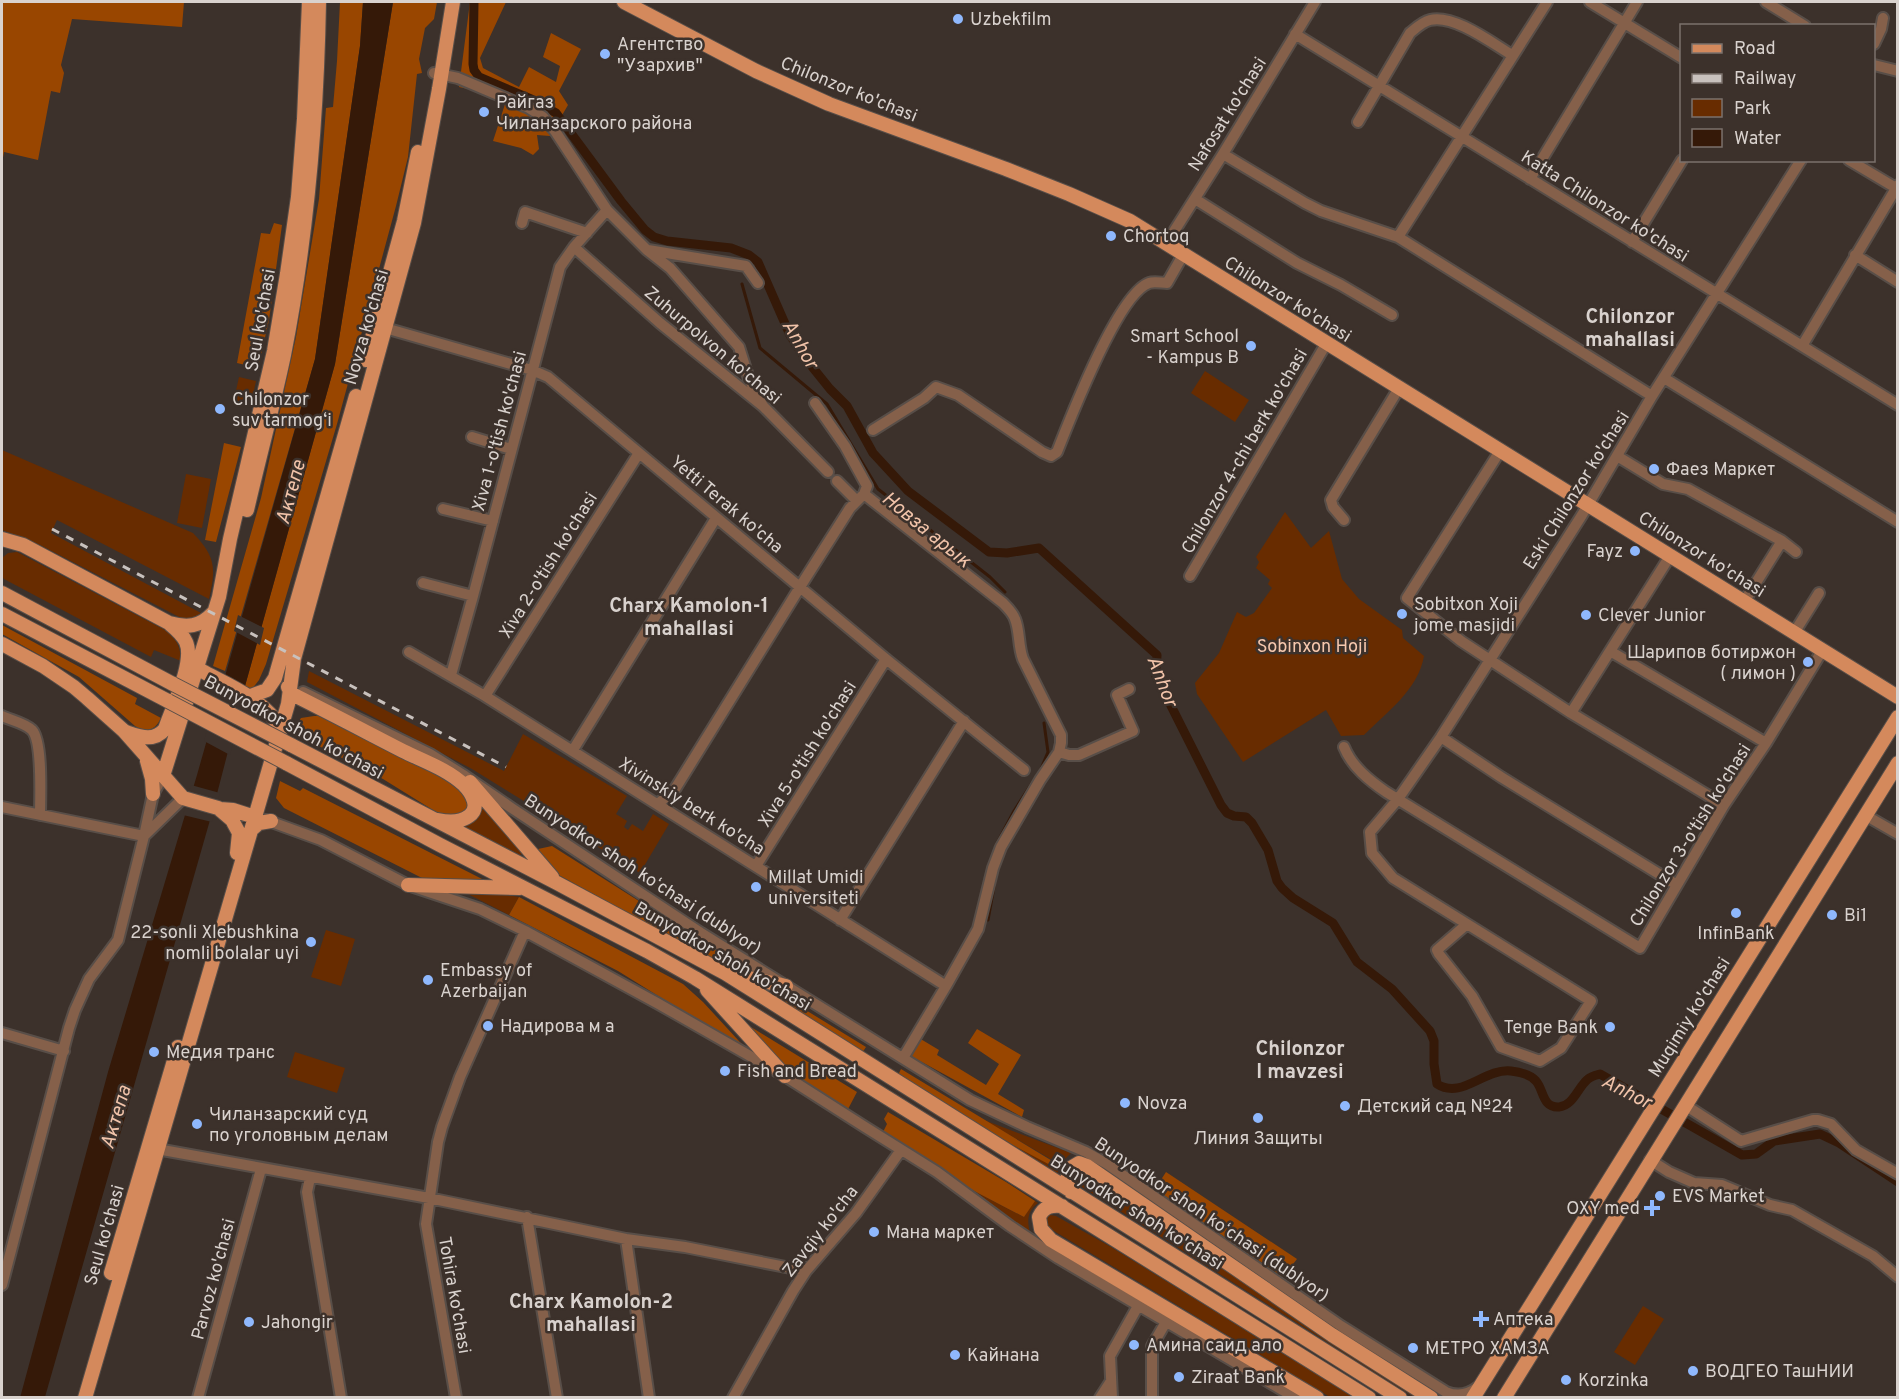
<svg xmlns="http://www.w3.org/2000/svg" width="1899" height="1399" viewBox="0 0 1899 1399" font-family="Overpass,sans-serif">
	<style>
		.green { fill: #682c00 }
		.forest { fill: #994600 }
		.water { fill: #351908 }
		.pier { fill: #3c312b }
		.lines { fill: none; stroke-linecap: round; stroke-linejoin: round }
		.stream { stroke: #351908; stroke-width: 3 }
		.canal { stroke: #351908; stroke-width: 9 }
		.minor-casing { stroke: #584e48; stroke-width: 14 }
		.major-casing { stroke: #584e48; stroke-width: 16 }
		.minor { stroke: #85604a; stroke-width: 10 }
		.major { stroke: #d4895c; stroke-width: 14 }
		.rail { stroke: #c8c1bd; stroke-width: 3; stroke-dasharray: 8 8; stroke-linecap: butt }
		.major-bridge-casing { stroke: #584e48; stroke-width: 16; stroke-linecap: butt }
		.major-bridge { stroke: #d4895c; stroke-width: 14 }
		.poi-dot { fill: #8fb8fd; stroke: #3c312b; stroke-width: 2 }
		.labels { text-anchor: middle; stroke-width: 5; stroke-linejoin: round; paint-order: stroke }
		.poi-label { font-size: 18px; fill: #d9d2ce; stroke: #3c312b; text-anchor: start }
		.street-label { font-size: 18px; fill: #d9d2ce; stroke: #3c312b }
		.park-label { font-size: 18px; fill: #f6c7ad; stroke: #3c312b }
		.neighbourhood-label { font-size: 20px; font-weight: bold; fill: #d9d2ce; stroke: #3c312b }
		.water-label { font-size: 20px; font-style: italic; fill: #f1c3a9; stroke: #3c312b }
	</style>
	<rect width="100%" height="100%" fill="#3c312b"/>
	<path class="green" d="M1205,371L1249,400L1235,422L1191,393Z
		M239,377L256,381L251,404L234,400Z
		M2,450L193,533C216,557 216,568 209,599L57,520L51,533L201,613L198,618L185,620L40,545L2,530Z
		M186,474L211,479L202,528L177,523Z
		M1285,512L1311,548L1329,531L1342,579L1359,599L1402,630L1403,638L1424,656C1418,690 1387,712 1364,735L1341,736L1326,710L1243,762L1197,694L1195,683L1219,653L1237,612L1246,617L1254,613L1272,588L1268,584L1270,580L1256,568L1259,562L1256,557Z
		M17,552L167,631C177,639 181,649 181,661L154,650L151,657L4,579L2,576V558L8,553Z
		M309,671L504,771L523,734L627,796L616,814L627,821L624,827L628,830L632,824L643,831L653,814L669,824L640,873L472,769L307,682Z
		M481,802L524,853L520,855L464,826Z
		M464,892L494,893L519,897L509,915Z
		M326,930L355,939L341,986L311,977Z
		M295,1052L345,1068L337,1093L287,1077Z
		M984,1120L1071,1153L1061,1163L1057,1174L983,1129L1052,1165L1054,1161Z
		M1081,1169L1419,1397H1414L1076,1183L1074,1178L1075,1172Z
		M1006,1182L1038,1203C1027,1211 1027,1221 1030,1233L976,1192L1024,1217L1034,1201Z
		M1050,1215L1056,1216L1111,1247L1353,1397H1330L1049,1228L1047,1226L1046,1217Z
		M1643,1306L1664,1319L1635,1365L1614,1352Z"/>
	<path class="forest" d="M2,2H184L182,27L72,19L61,65L64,73L60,93L51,91L38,160L4,152L2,163Z
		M340,2H363L360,46L315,359L225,671L213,666L261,498L296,337L319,199L326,108L333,107L337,61Z
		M393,2H437L434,19L425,28L419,59L422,73L417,74L408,157L396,206L337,424L266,664L259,680L252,689L245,686L335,364Z
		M470,2H506L480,58L483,68L519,87L529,67L556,82L560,66L543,57L551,33L581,49L559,91L568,105L550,136L537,135L539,149L533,155L521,148L493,141L507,98L459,87Z
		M274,223L282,225L269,320L258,368L237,363L261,233L270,234Z
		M224,443L241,447L216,542L205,540Z
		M2,625L137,698L135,704L161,718C155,731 146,733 135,726L79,677L2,634Z
		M314,716H324L454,782L469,800L468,808L464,812L457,816L441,815L383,779L317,745L320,737L296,726L301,718Z
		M280,781L300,791L303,788L486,881L422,878L284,808L276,798Z
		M552,846L740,965L738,967L710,958L555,873L538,849Z
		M519,897L683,984L703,1002L750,1053L618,971L509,915Z
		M757,989L786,998L866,1047L862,1053Z
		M738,1019L857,1092L847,1111L801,1083Z
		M977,1029L1021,1055L998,1094L1024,1110L1022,1117L909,1055L919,1038L939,1050L937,1055L986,1085L999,1064L968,1043Z
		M901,1069L1054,1162L1052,1166L983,1129L898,1075Z
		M888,1112L1006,1182L1035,1201L1024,1217L976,1192L882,1134L887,1124L884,1119Z
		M1166,1172L1297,1259L1283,1277L1155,1189Z"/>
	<path class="water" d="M363,2H393L335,364L245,686L212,813L45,1397L20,1398L108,1072L197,775L315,359L360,46Z"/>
	<path class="pier" d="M238,615L264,628L260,645L234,631Z
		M218,688L244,702L230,755L204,741Z
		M191,785L220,793L212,822L183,815Z"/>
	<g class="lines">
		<path class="stream" d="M742,284L760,348L827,404L878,489L990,577L1005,592
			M996,845L1014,811L1041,769L1048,752L1044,723
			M988,920L994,887L991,884"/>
		<path class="canal" d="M474,2L473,64L474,70L479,77L531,99L556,113L621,201L645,230L654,237L667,241L731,248L749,255L758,262L790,335L805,358L830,389L847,406L873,453L908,491L989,552L1007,553L1039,548L1157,655L1156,676L1221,805L1227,813L1234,816L1246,817L1252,823L1268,850L1277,881L1282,888L1293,898L1333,923L1357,962L1392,989L1430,1031L1434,1041V1064L1437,1084C1462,1100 1484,1068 1511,1071C1519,1072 1531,1075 1536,1081C1544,1090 1542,1108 1559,1107C1573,1106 1578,1087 1588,1079C1591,1076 1596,1075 1600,1074L1742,1155L1756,1154L1774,1141L1820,1134L1839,1143L1898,1182"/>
		<defs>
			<path id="minor" d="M1590,2L1682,58
				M1766,2L1805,26
				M1295,34L1898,405
				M1874,44L1881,29L1883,18
				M1874,65L1898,71
				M434,73L458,78L529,108L543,117L555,131L607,210L647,250L670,268L739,347L749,379L763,406
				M1358,122L1410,33C1416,28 1422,22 1430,20C1454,14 1492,43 1512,55
				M1223,154L1305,203L1321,211L1398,237L1652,396
				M1849,160L1896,188
				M1530,179L1637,2
				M1195,199L1297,263L1341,285L1392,315
				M522,223L525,212L587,233
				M1398,237L1547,2
				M1632,242L1682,160
				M1166,244L1223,154L1315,2
				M574,247L660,323L763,406L828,472
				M648,250L746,266L758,283
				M1855,255L1898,282
				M378,326L532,370L548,377L886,659L1024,770
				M1802,346L1898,185
				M1664,378L1898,522
				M815,403L845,446L867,486L864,494L1003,603C1007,607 1013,613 1015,619C1020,631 1018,646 1023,659L1061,735V743L1059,752L1040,780L1001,847L993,868L978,929L946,986
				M873,430L924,398L936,387L958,395L1042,452L1051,456L1057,452C1070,419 1118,294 1149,283C1154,281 1162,283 1167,283L1183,255
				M472,437L511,449
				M1500,451L1407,598L1461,641L1571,713L1724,805
				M1617,456L1663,484L1688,489L1782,541L1744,602
				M837,481L857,501
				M443,509L493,521
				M1344,520L1333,507L1331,500L1399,388
				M1782,541L1796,552
				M1190,576L1326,344
				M423,583L473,596
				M1794,633L1819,593
				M1610,651L1766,743
				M409,652L485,696L946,986L903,1058
				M451,675L473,596L560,267L574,247L607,210
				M303,692L430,754L465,776L513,809L701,933L970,1100L1027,1127L1086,1152L1107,1164L1341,1326L1446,1392C1458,1397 1468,1395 1478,1387
				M485,696L639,453
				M1571,713L1670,556
				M2,716C10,720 25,723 32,730C43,742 40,798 40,815
				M1441,737L1501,777L1677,885
				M1344,747C1352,767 1370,781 1386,792L1640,948L1724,805L1766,743L1822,651
				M573,750L716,518
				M1059,752L1069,755H1079L1133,731L1117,695L1129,689
				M658,804L675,789L805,579L850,508L864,494
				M2,807L144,836
				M1865,815L1898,834
				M266,820L321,840L408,885L480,909L525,931L657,1003L785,1076L865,1127L937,1172L1010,1226L1058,1258L1296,1398
				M144,836L183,798
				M756,866L886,659
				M840,920L964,721
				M1467,924L1437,950L1439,954L1472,996L1501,1047L1540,1061L1561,1048L1591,1001L1393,878L1372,853L1370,832L1398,799L1441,737L1582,515L1652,396L1801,160
				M2,1033L64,1051
				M1685,1105L1741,1141L1813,1120H1818L1831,1124L1856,1150L1898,1174
				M157,1149L429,1198L626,1239L685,1247L806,1271
				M1650,1160L1669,1172L1694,1183L1722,1185L1770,1205L1792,1210L1873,1256L1898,1277
				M310,1178L307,1192L341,1398
				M527,1217L557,1398
				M626,1239L649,1398
				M2,1285L69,1028L75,1010L89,979L118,940L144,836L153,794L163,776
				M198,1398L261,1169
				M456,1398L426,1224L438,1142L442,1127L460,1077L525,931
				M733,1398L793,1291L806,1271L856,1213L901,1150
				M1100,1398L1111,1381
				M1112,1398L1110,1356L1138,1306
				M1152,1398V1346L1166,1322"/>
			<path id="major" d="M624,2L756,71L829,104L1006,169L1069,194L1130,221L1898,697
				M366,360L404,221L418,152
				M247,510C259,458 273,407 284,355C307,238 317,120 319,2
				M2,539L23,545L169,623C187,628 200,627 213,613
				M2,593L173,684
				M2,614L168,701
				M2,644L43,666L74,687L87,698L124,731L183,798L218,808L232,820L239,833L237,853
				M195,672L202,671C230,686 265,700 281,729
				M288,687L291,693L296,696C332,714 368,733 403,751C423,761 447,769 464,785C471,792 481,808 469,816C460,823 448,822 438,820
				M248,697L267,690L275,678L356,396
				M126,732C141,737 154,742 165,729C172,708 195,662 186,642C183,635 176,629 170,624
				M291,745L557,883L725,973L1400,1398
				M147,761L152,779L153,794
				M286,763L440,845L647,951L695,978L1369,1398
				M163,776L219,597L230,539L274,351L287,274L298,197L304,119L309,2
				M470,782L552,877
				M220,809L233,810L255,817
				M251,830L259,823L271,821
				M408,885L520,888
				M736,975L786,986
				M707,990L785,1076
				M1071,1192L1067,1181L1069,1169L1079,1163L1087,1166L1332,1335L1431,1398
				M1062,1206C1052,1205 1044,1206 1039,1217L1041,1229L1051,1240L1317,1398
				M111,1273L178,1047
				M85,1398L288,704L294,659L414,223L439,89L453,2
				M1473,1398L1898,717
				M1504,1398L1898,763"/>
		</defs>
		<use href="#minor" class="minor-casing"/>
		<use href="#major" class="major-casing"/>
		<use href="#minor" class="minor"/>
		<use href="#major" class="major"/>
		<path class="rail" d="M52,529L506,767"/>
		<defs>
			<path id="major-bridge" d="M173,684L291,745
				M168,701L286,763"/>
		</defs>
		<use href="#major-bridge" class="major-bridge-casing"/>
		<use href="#major-bridge" class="major-bridge"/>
	</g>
	<g class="poi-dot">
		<circle cx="958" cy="19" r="6"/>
		<circle cx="605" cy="54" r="6"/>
		<circle cx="484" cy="112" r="6"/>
		<circle cx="1111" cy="236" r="6"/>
		<circle cx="1251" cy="346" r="6"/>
		<circle cx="220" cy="409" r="6"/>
		<circle cx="1654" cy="469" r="6"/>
		<circle cx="1635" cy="551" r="6"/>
		<circle cx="1402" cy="614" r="6"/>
		<circle cx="1586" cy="615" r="6"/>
		<circle cx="1808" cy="662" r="6"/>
		<circle cx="756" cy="887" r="6"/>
		<circle cx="1736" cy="913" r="6"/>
		<circle cx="1832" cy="915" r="6"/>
		<circle cx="311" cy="942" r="6"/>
		<circle cx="428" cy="980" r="6"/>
		<circle cx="488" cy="1026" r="6"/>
		<circle cx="1610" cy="1027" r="6"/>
		<circle cx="154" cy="1052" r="6"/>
		<circle cx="725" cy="1071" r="6"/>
		<circle cx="1125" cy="1103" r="6"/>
		<circle cx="1345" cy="1106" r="6"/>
		<circle cx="1258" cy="1118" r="6"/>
		<circle cx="197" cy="1124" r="6"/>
		<circle cx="1660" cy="1196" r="6"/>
		<path d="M1649 1199h6v6h6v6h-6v6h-6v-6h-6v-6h6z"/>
		<circle cx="874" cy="1232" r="6"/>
		<path d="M1478 1310h6v6h6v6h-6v6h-6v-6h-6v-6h6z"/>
		<circle cx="249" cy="1322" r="6"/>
		<circle cx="1134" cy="1345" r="6"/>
		<circle cx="1413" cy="1348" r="6"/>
		<circle cx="955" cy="1355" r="6"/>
		<circle cx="1693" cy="1371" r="6"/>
		<circle cx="1179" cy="1377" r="6"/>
		<circle cx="1566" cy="1380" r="6"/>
	</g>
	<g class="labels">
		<g class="poi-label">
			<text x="970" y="25">Uzbekfilm</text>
			<text x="617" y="50">Агентство<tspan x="617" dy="21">"Узархив"</tspan></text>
			<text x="496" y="108">Райгаз<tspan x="496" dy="21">Чиланзарского района</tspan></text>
			<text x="1123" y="242">Chortoq</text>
			<text x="1239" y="342" text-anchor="end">Smart School<tspan x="1239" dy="21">- Kampus B</tspan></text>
			<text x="232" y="405">Chilonzor<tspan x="232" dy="21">suv tarmog‘i</tspan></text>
			<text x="1666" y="475">Фаез Маркет</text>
			<text x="1623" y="557" text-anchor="end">Fayz</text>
			<text x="1414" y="610">Sobitxon Xoji<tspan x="1414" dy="21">jome masjidi</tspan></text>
			<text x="1598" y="621">Clever Junior</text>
			<text x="1796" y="658" text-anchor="end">Шарипов ботиржон<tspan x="1796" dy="21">( лимон )</tspan></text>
			<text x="768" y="883">Millat Umidi<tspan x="768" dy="21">universiteti</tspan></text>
			<text x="1844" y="921">Bi1</text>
			<text x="299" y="938" text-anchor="end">22-sonli Xlebushkina<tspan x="299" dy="21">nomli bolalar uyi</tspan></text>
			<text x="1736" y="939" text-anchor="middle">InfinBank</text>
			<text x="440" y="976">Embassy of<tspan x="440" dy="21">Azerbaijan</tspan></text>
			<text x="500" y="1032">Надирова м а</text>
			<text x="1598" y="1033" text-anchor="end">Tenge Bank</text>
			<text x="166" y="1058">Медия транс</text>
			<text x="737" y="1077">Fish and Bread</text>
			<text x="1137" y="1109">Novza</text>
			<text x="1357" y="1112">Детский сад №24</text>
			<text x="209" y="1120">Чиланзарский суд<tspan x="209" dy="21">по уголовным делам</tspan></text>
			<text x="1258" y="1144" text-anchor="middle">Линия Защиты</text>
			<text x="1672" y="1202">EVS Market</text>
			<text x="1640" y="1214" text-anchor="end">OXY med</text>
			<text x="886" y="1238">Мана маркет</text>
			<text x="1493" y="1325">Аптека</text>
			<text x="261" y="1328">Jahongir</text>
			<text x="1146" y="1351">Амина саид ало</text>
			<text x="1425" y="1354">МЕТРО ХАМЗА</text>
			<text x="967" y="1361">Кайнана</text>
			<text x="1705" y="1377">ВОДГЕО ТашНИИ</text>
			<text x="1191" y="1383">Ziraat Bank</text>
			<text x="1578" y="1386">Korzinka</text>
		</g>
		<g class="street-label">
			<text transform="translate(849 89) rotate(22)" y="6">Chilonzor ko'chasi</text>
			<text transform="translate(1227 114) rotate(-58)" y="6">Nafosat ko'chasi</text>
			<text transform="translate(1605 206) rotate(32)" y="6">Katta Chilonzor ko'chasi</text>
			<text transform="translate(1288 299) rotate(32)" y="6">Chilonzor ko'chasi</text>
			<text transform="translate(260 320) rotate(-80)" y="6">Seul ko'chasi</text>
			<text transform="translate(366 327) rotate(-74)" y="6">Novza ko'chasi</text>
			<text transform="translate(713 345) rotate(40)" y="6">Zuhurpolvon ko'chasi</text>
			<text transform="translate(499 431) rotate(-75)" y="6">Xiva 1-o'tish ko'chasi</text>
			<text transform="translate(1244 451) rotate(-60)" y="6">Chilonzor 4-chi berk ko'chasi</text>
			<text transform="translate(1576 490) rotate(-58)" y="6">Eski Chilonzor ko'chasi</text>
			<text transform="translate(727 504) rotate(40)" y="6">Yetti Terak ko'cha</text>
			<text transform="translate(1702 554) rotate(32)" y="6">Chilonzor ko'chasi</text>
			<text transform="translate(548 565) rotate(-58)" y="6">Xiva 2-o'tish ko'chasi</text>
			<text transform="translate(294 727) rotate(28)" y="6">Bunyodkor shoh ko'chasi</text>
			<text transform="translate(807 754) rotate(-58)" y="6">Xiva 5-o'tish ko'chasi</text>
			<text transform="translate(692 806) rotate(32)" y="6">Xivinskiy berk ko'cha</text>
			<text transform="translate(1690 835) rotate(-58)" y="6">Chilonzor 3-o'tish ko'chasi</text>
			<text transform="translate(643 874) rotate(33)" y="6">Bunyodkor shoh koʻchasi (dublyor)</text>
			<text transform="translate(723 956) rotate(30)" y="6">Bunyodkor shoh ko'chasi</text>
			<text transform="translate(1689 1017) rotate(-58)" y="6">Muqimiy ko'chasi</text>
			<text transform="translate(1137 1212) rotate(32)" y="6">Bunyodkor shoh ko'chasi</text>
			<text transform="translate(1212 1219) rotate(34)" y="6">Bunyodkor shoh koʻchasi (dublyor)</text>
			<text transform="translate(820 1231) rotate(-52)" y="6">Zavqiy ko'cha</text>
			<text transform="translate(104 1235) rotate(-74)" y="6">Seul ko'chasi</text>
			<text transform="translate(213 1279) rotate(-75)" y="6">Parvoz ko'chasi</text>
			<text transform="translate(455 1295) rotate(80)" y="6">Tohira ko'chasi</text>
		</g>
		<g class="park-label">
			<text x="1312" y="652">Sobinxon Hoji</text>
		</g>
		<g class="neighbourhood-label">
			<text x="1630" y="323">Chilonzor<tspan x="1630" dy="23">mahallasi</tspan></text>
			<text x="689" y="612">Charx Kamolon-1<tspan x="689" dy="23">mahallasi</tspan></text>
			<text x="1300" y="1055">Chilonzor<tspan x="1300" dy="23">I mavzesi</tspan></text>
			<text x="591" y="1308">Charx Kamolon-2<tspan x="591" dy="23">mahallasi</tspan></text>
		</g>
		<g class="water-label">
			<text transform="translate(801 344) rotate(60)" y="7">Anhor</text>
			<text transform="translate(290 492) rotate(-75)" y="7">Актепе</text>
			<text transform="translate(927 529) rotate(39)" y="7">Новза арык</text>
			<text transform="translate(1163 681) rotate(69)" y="7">Anhor</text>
			<text transform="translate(1627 1091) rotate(27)" y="7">Anhor</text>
			<text transform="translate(115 1117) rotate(-74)" y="7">Актепа</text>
		</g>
	</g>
	<rect width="1899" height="1399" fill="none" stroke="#d9d2ce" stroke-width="6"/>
	<rect x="1680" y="24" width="195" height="138" fill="#3c312b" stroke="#7b716c" stroke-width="1.5"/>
	<rect x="1692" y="44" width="30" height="9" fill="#d4895c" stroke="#7b716c" stroke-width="1.5"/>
	<text x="1734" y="54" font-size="18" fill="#d9d2ce">Road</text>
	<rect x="1692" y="74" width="30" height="9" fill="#c8c1bd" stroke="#7b716c" stroke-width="1.5"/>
	<text x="1734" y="84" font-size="18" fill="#d9d2ce">Railway</text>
	<rect x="1692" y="99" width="30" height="18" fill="#682c00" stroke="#7b716c" stroke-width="1.5"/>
	<text x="1734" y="114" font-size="18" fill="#d9d2ce">Park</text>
	<rect x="1692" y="129" width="30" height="18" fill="#351908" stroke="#7b716c" stroke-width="1.5"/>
	<text x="1734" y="144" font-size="18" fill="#d9d2ce">Water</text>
</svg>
